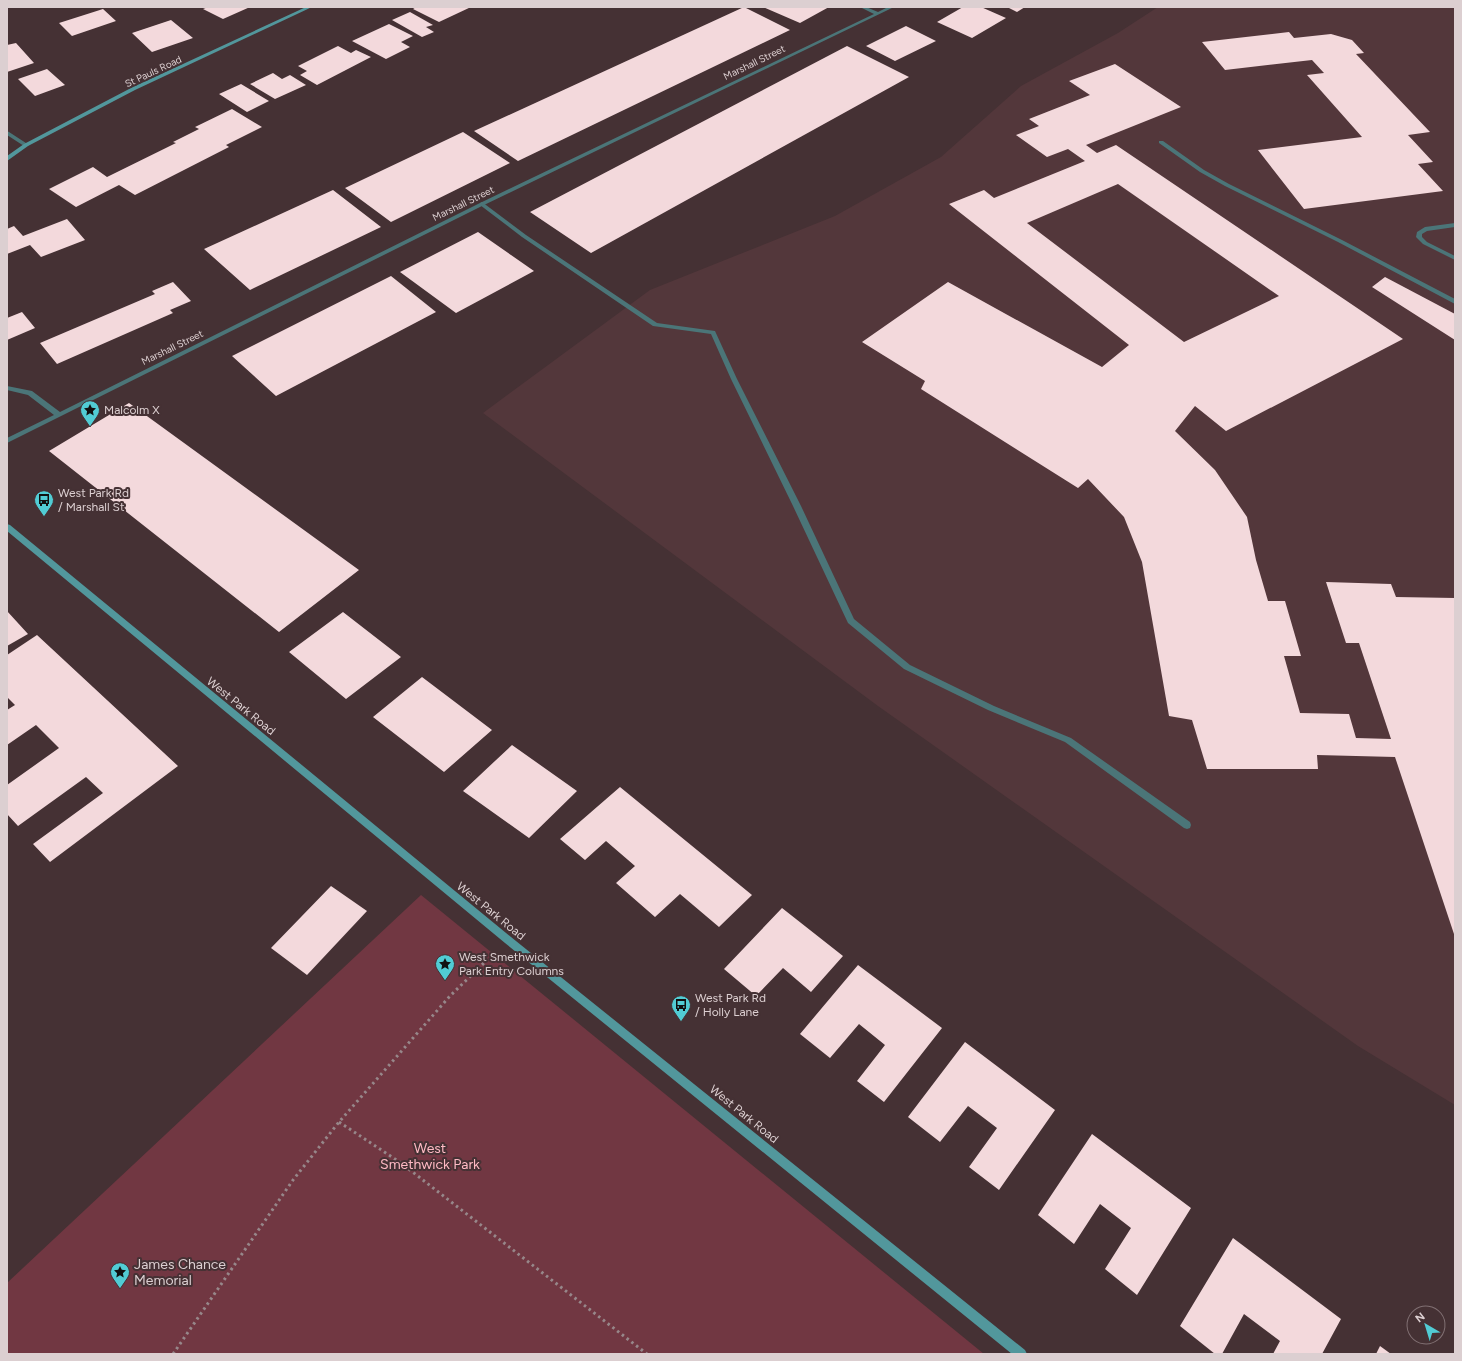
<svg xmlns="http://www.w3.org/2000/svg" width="1462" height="1361" viewBox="0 0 1462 1361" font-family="Figtree,sans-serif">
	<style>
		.built { fill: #53373b }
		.green { fill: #713742 }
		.building { fill: #f3d9dc; fill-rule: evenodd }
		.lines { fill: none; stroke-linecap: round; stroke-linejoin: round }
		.path { stroke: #97878a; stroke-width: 3; stroke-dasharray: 2.5 3.5; stroke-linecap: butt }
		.lane { fill: #4b7578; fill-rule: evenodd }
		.street { fill: #4b7578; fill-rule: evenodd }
		.secondary { fill: #52979c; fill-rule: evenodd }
		.labels { text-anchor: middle; stroke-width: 4; stroke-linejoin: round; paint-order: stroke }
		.far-street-label { font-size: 10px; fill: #dccfd1; stroke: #453134 }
		.poi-label { font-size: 12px; fill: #dccfd1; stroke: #453134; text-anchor: start }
		.street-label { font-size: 12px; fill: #dccfd1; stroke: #453134 }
		.near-park-label { font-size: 14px; fill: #ffbac4; stroke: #453134 }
		.near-poi-label { font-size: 14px; fill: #dccfd1; stroke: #453134; text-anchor: start }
	</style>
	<rect width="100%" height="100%" fill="#453134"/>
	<path class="built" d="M1158,7H1455V1105L1358,1046L878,706L483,413L650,290L835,216L941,157L1021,86L1118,33Z"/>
	<path class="green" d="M421,895L984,1354H7V1283Z"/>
	<path class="building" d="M208,7H250L223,19L203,9Z
		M416,7H471L439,22L413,9Z
		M744,7L790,30L518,161L474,131Z
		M763,7H829L800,23Z
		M963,7H981L1006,18L972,38L937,22Z
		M1007,7H1025L1017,12Z
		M103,9L116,21L72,36L59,23Z
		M410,12L433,25L426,27L434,32L422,37L392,20Z
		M171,20L193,38L152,52L132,33Z
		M389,24L413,36L401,42L410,47L386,59L352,41Z
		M906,26L936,41L895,61L866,46Z
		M1289,32L1294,38L1331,34L1352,40L1364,53L1356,54L1430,132L1408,135L1433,162L1418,164L1443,191L1304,209L1258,150L1362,137L1307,75L1324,73L1312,60L1225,70L1202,42Z
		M16,43L34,63L7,72V45Z
		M338,46L351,53L356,50L371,57L317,85L300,75L307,71L298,66Z
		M847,46L909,77L591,253L530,212Z
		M1115,64L1181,107L1086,145L1097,153L1116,145L1403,339L1226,431L1195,406L1175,431L1215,470L1247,517L1256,560L1268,601H1285L1301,656H1284L1300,713L1349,714L1356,738L1391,739L1359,643H1346L1326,582L1391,584L1396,597L1455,598V937L1395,757L1317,755L1318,769H1207L1192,720L1169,716L1142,562L1124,517L1088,479L1078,488L921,389L925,381L862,342L948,282L1102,367L1129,345L949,204L984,190L994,198L1085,161L1068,149L1047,157L1016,135L1039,126L1029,119L1090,95L1069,81ZM1118,184L1279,296L1184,342L1027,223Z
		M47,69L65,85L35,96L18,79Z
		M273,73L282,79L290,75L306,85L275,99L250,84Z
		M241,84L269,101L247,112L219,94Z
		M232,109L262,127L226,145L229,147L135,195L119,185L76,207L49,189L93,167L107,177L176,143L173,142L199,129L195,127Z
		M463,132L510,163L391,222L345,188Z
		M333,190L381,227L250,290L204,249Z
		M67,219L85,240L41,257L30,245L7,254V229L14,226L23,236Z
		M478,232L534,271L456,313L400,272Z
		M391,276L436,312L276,396L232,356Z
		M1385,277L1455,314V340L1372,287Z
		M173,282L191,301L170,310L173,313L57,364L40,343L155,294L152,291Z
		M22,312L35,328L7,340V318Z
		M129,403L359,570L279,632L49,451Z
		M7,611L28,634L7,646Z
		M343,612L401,657L346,699L289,652Z
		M37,635L178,766L50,862L33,844L103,793L86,777L18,826L7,814V785L59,748L36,725L7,745V710L15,705L7,697V655Z
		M422,677L492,730L444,772L373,717Z
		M512,745L577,791L529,838L463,791Z
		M620,787L752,895L719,927L680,894L655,917L616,883L635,866L606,841L585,860L560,839Z
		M331,886L367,911L307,975L271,948Z
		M782,908L843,956L811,992L783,968L756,996L724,969Z
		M858,965L942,1028L884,1102L857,1081L885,1045L859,1024L830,1058L800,1034Z
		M965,1042L1055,1110L999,1190L969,1167L997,1128L968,1106L940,1142L908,1117Z
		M1092,1134L1191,1208L1137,1295L1105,1269L1131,1228L1100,1204L1074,1244L1038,1215Z
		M1233,1238L1341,1319L1322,1354H1273L1280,1341L1244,1314L1222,1354H1215L1180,1326Z
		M1380,1346L1391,1354H1376Z"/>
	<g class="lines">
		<path class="path" d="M339,1122L401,1163L647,1354
			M173,1354L293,1180L339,1122L450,996L487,960"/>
		<path class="lane" d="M1159,141H1163L1204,170L1229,184L1342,240L1455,299V304L1338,242L1225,186L1200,172L1159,143Z
			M482,202L526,235L657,323L715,331L737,379L801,506L854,619L910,665L994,706L1071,738L1190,822L1191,825L1190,828L1187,829L1184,828L1065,742L988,710L904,669L848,623L793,506L731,379L711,334L653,326L522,237L480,205V203Z
			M1455,223V227L1427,231L1422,234V237L1427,242L1455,256V260L1423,244L1416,237L1417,232L1425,227Z"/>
		<path class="street" d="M860,7H866L878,12L888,7H894L484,205L7,443V438L54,415L28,395L7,390V386L32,391L60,412L480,203L874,14Z
			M7,131L9,132L29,145L24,146L7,135Z"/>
		<path class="secondary" d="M306,7H312L135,90L28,146L7,161V156L24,144L131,88Z
			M7,524L10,525L511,937L1025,1350L1027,1354H1012L505,943L7,531Z"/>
	</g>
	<defs>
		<symbol id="sight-pin" viewBox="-11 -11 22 30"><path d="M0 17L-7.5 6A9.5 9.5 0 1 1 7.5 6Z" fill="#51ccd4" stroke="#453134"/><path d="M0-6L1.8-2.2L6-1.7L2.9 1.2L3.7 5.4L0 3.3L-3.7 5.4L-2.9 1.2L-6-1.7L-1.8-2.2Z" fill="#111"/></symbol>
		<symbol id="bus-pin" viewBox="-11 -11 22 30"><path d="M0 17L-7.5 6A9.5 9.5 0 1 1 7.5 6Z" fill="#51ccd4" stroke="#453134"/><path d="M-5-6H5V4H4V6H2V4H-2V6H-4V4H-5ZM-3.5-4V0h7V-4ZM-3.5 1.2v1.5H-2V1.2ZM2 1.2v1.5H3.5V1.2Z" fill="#111"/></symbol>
	</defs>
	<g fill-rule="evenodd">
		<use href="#sight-pin" x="79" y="399" width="22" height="30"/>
		<use href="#bus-pin" x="33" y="489" width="22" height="30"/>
		<use href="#sight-pin" x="434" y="953" width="22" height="30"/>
		<use href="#bus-pin" x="670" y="994" width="22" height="30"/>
		<use href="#sight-pin" x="109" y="1261" width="22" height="30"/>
	</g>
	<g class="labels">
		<g class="far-street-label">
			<text transform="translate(754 62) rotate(-26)" y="4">Marshall Street</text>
			<text transform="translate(153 71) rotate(-25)" y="4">St Pauls Road</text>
			<text transform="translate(463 203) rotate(-26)" y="4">Marshall Street</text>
			<text transform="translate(172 347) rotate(-26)" y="4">Marshall Street</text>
		</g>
		<g class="poi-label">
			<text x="104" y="414">Malcolm X</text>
			<text x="58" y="497">West Park Rd<tspan x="58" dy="14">/ Marshall St</tspan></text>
			<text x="459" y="961">West Smethwick<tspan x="459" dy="14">Park Entry Columns</tspan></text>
			<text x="695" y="1002">West Park Rd<tspan x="695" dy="14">/ Holly Lane</tspan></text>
		</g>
		<g class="street-label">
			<text transform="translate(241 706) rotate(39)" y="4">West Park Road</text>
			<text transform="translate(491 911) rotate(39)" y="4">West Park Road</text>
			<text transform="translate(744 1114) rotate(39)" y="4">West Park Road</text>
		</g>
		<g class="near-park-label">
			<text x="430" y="1153">West<tspan x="430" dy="16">Smethwick Park</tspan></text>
		</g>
		<g class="near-poi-label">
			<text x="134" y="1269">James Chance<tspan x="134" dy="16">Memorial</tspan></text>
		</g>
	</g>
	<rect width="1462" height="1361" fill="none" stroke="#dccfd1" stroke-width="16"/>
	<g transform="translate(1426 1325) rotate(322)"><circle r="19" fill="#453134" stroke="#817073"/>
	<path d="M0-3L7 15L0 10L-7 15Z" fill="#51ccd4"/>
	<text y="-6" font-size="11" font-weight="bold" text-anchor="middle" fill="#dccfd1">N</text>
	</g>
</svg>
